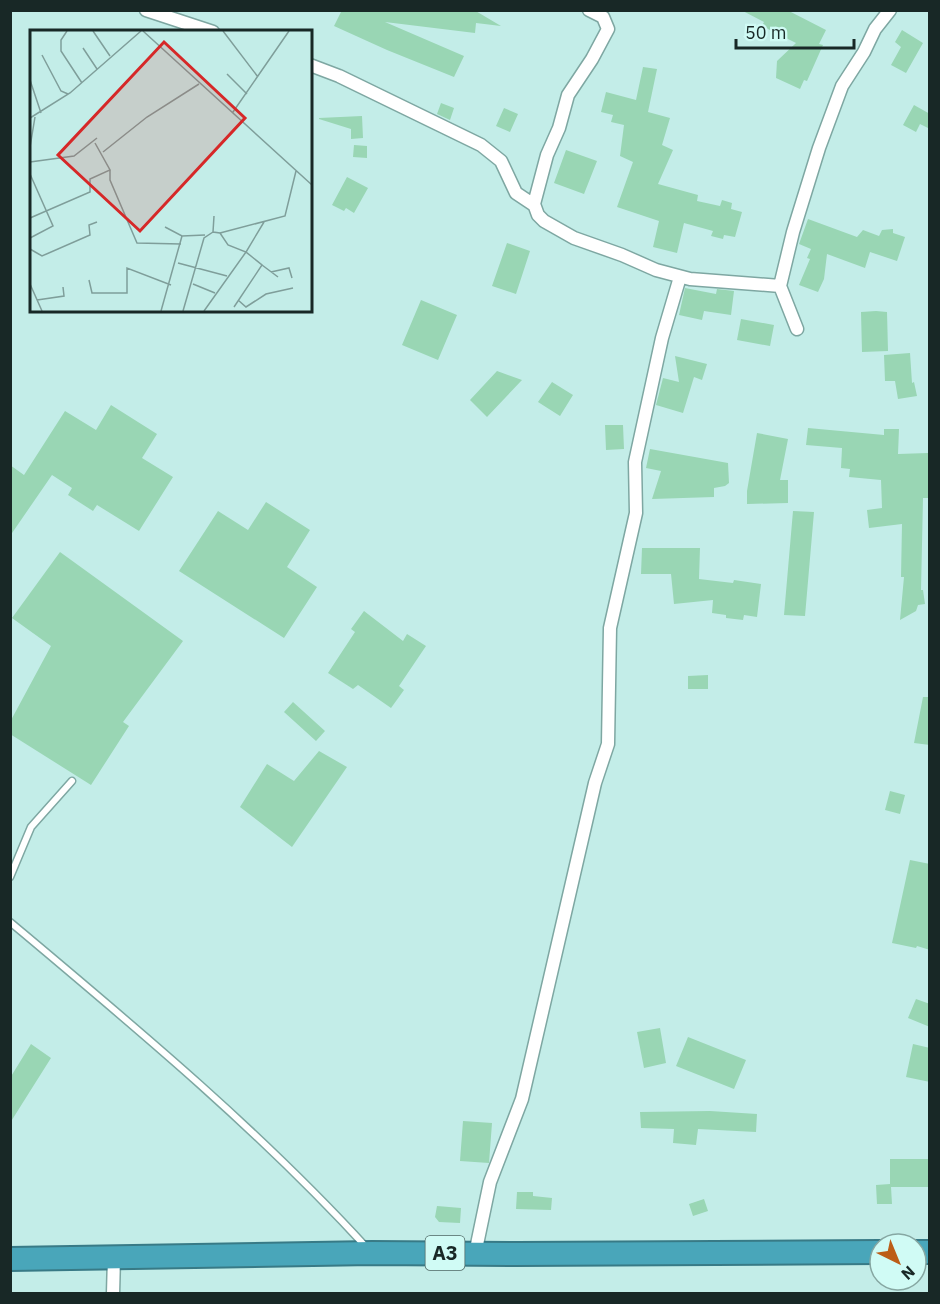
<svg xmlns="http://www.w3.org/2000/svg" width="940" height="1304" viewBox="0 0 940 1304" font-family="'IBM Plex Sans',sans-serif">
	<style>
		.building { fill: #99d6b4 }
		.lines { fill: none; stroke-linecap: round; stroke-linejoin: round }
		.lane-casing { stroke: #7ea7a2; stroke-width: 9 }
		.street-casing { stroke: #7ea7a2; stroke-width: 15 }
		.highway-casing { stroke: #387a86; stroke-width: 26 }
		.lane { stroke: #fff; stroke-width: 6 }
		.street { stroke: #fff; stroke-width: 12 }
		.highway { stroke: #49a6ba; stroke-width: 22 }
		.labels { text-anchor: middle; stroke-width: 5; stroke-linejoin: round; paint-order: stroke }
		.shield { fill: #d0fbf5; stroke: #4f6764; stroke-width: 1.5 }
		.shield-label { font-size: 20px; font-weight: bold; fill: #182826 }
		.inset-road { fill: none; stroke: #7f9e9a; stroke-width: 1.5 }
		.view { fill: #d62828; fill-opacity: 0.15; stroke: #d62828; stroke-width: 3 }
		.inset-edge { fill: none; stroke: #182826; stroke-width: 3 }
	</style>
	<rect width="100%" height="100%" fill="#c3ede8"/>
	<path class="building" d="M342,10H474L501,26L476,23L475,33L385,22L464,56L454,77L387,50L334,26Z
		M741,10H787L826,30L819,44L823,45L807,81L804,80L800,89L776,78L777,61L796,43L762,26L764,22Z
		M902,30L923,43L906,73L891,65L901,47L895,42Z
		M643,67L657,69L648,112L670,118L662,145L673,150L658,184L698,195L697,201L720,206L722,200L732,203L731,209L742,212L735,237L724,235L723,239L711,236L713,231L684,223L677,253L653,247L659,221L617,207L633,162L620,156L624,125L611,122L613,115L601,112L606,92L636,100Z
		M441,103L454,108L450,120L437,114Z
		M914,105L930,114V129L920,124L916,132L903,125Z
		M504,108L518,114L510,132L496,126Z
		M362,116L363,138L351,139V129L319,119V118Z
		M354,145L367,146V158L353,157Z
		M566,150L597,161L584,194L554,183Z
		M347,177L368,188L354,213L346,208L344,211L332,205Z
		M808,219L857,237L863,230L879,236L882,230L893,229V233L905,237L897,261L870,252L865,268L827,254L824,279L818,292L799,285L810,259L807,258L811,249L799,244Z
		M507,243L530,251L516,294L492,286Z
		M685,288L716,294L717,289L734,291L731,315L704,311L702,320L679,315Z
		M421,300L457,315L438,360L402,345Z
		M876,311L887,312L888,351L862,352L861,312Z
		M741,319L774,325L770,346L737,340Z
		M910,353L912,383L914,382L917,396L898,399L895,381H885L884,355Z
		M675,356L707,364L702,380L694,377L683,413L656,405L663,378L679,382Z
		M497,371L522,380L487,417L470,400Z
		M552,382L573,395L560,416L538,402Z
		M111,405L157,434L142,458L173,477L139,531L97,505L93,511L68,495L72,488L52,475L10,536V465L24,475L65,411L96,430Z
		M605,425H623L624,449L606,450Z
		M808,428L884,435V429H899L898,454L928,453L930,498H923L921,590H923L925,604L918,605L916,611L900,620L904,577H901L902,524L869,528L867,510L882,508L881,480L849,477L850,469L841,468L842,448L806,445Z
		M757,433L788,439L780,480H788V503L747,504V491Z
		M650,449L728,463L729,483L725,486L714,488V497L652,499L661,471L646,468Z
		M266,502L310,530L287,567L317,587L284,638L179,571L218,511L248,530Z
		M793,511L814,512L805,616L784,615Z
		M642,548H700L699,579L733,583L734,580L761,584L757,617L744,615L743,620L726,618V615L712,613L713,600L674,604L671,574H641Z
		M60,552L183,641L123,722L129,726L91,785L10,734V722L51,646L12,618Z
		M364,611L403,641L407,634L426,646L399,686L404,690L391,708L358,685L353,689L328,673L355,632L351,629Z
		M708,675V689H688V676Z
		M923,697H930V745L914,743Z
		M293,702L325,731L316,741L284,712Z
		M319,751L347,767L292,847L240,807L267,764L294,781Z
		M890,791L905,795L900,814L885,810Z
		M910,860L930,864V950L917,946L916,948L892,943Z
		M916,999L930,1004V1027L908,1018Z
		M660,1028L666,1063L644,1068L637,1032Z
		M688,1037L746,1060L734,1089L676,1066Z
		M31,1044L51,1058L10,1123V1078Z
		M913,1044L930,1048V1082L906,1077Z
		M710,1111L757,1114L756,1132L698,1129L696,1145L673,1143L674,1129L641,1128L640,1112Z
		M463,1121L492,1123L489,1163L460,1161Z
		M890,1159H930V1187H891L892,1204H877L876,1185L890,1184Z
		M517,1192H533V1196L552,1198L551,1210L516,1209Z
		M704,1199L708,1211L693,1216L689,1204Z
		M437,1206L461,1208L460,1223L439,1222L435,1217Z"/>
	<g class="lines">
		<defs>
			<path id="lane" d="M10,877L31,827L72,781
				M10,922C134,1026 258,1129 367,1248"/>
			<path id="street" d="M146,10L213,32
				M589,10L603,17L608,29L592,59L568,95L559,128L547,155L534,204L538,215L544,221L574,238L622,255L656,270L690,279L780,286
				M310,65L339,76L481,145L501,161L516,193L534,205
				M797,329L780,286L793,232L819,148L842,86L864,52L875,29L890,10
				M475,1254L490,1182L522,1099L595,783L608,744L610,628L636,513L635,462L662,338L680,277
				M113,1294L114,1257"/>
			<path id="highway" d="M916,1252H930
				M10,1259L372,1253L517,1254L880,1252"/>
		</defs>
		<use href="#lane" class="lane-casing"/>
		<use href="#street" class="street-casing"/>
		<use href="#highway" class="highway-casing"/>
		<use href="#lane" class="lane"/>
		<use href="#street" class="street"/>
		<use href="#highway" class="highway"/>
	</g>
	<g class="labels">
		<rect class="shield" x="425.5" y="1236" width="39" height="34" rx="4.5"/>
		<g class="shield-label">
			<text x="445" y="1260">A3</text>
		</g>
	</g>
	<g transform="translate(30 30)">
		<rect width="282" height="282" fill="#c3ede8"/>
		<path class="inset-road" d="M37,1L31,10V21L52,53M63,1L80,26M113,1L282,155M193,1L228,47M53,18L67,39M12,25L31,61L38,64M197,44L217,64M0,50L11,83M203,82L259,1M0,88L40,63L111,1M0,117L5,87M73,122L117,87L169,54M0,132L44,126L67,108M80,140V150L107,213L151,214M0,144L23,196L0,208M0,188L60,162V149L80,140L65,113M135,197L152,206L175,205M190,203L255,186L266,141M0,219L12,226L60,205L59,195L67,192M148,233L197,246M232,235L248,247M241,242L259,238L262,248M59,250L62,263H97V238L141,255M0,254L12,281M163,254L185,263M7,270L34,266L33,257M208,270L216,277L236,264L263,258M204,277L232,235L216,222L234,192M131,281L152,206M153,281L174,208L183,202M174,281L216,222L198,215L190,203L183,202L184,186"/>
		<path class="view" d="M134,12L215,88L110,201L28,125Z"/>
		<rect width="282" height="282" class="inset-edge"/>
	</g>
	<rect width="940" height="1304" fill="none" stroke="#182826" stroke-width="24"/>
	<g transform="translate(898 1262) rotate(137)"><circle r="28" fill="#d0fbf5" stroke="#86a7a2" stroke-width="1.5"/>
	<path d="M0-4.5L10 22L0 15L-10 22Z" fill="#bc5d17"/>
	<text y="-9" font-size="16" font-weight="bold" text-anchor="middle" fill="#182826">N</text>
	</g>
	<path d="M736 39v9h118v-9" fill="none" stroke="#182826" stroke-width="3"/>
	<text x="745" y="39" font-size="18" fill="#182826" stroke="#d0fbf5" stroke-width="4.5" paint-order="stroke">50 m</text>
</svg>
